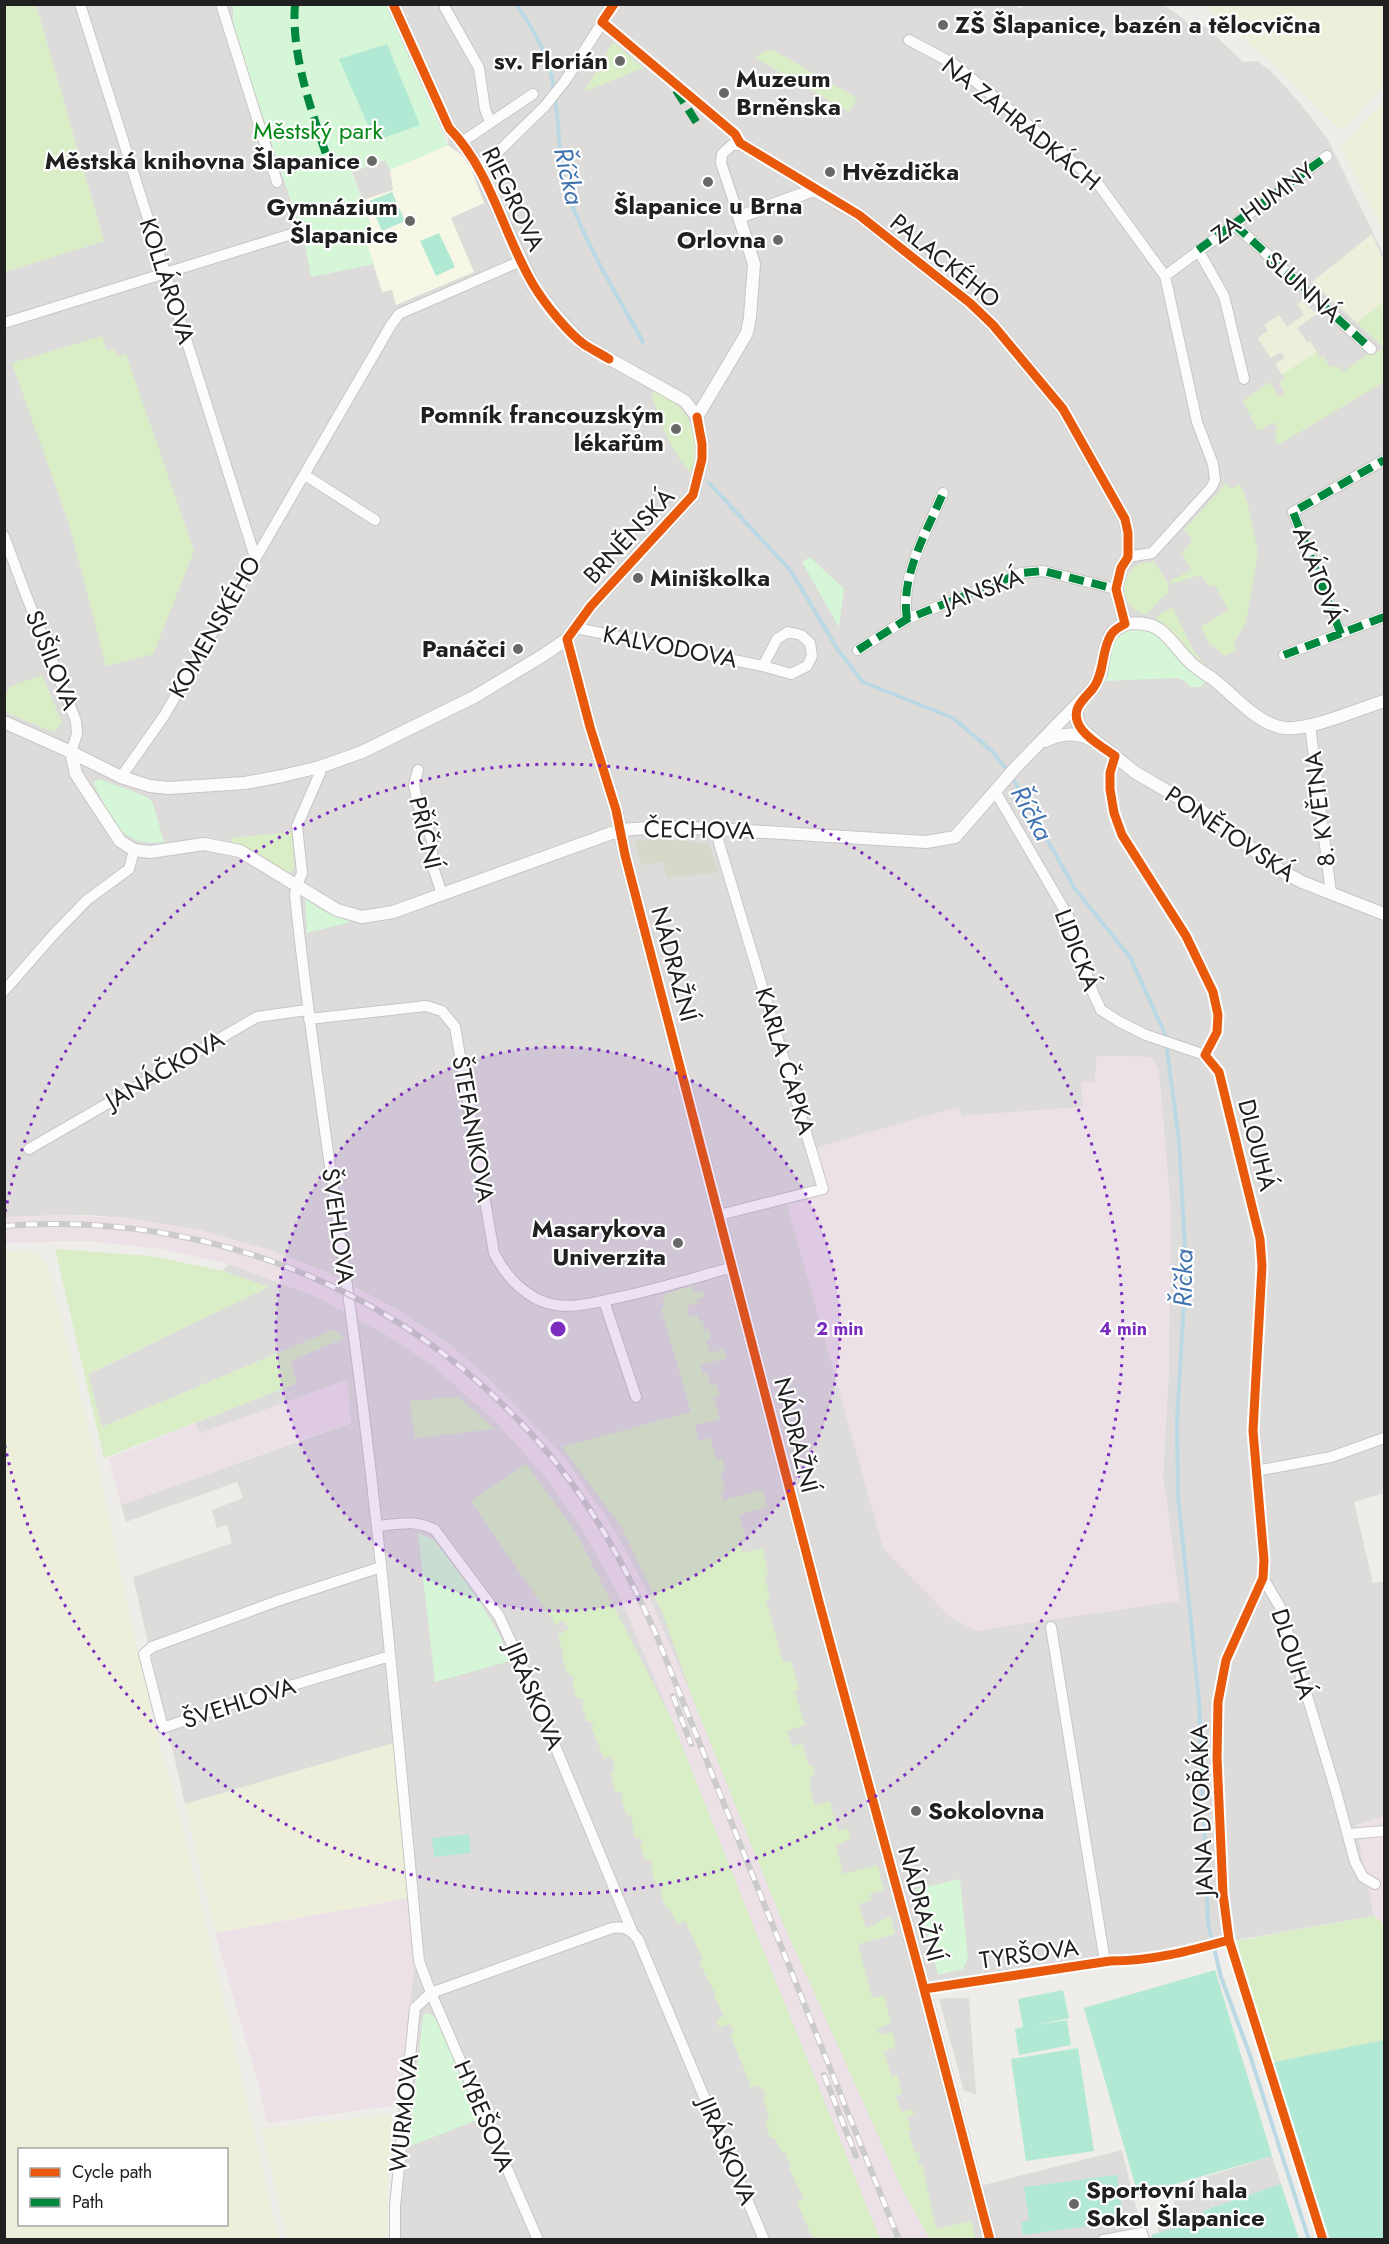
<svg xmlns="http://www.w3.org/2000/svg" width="1389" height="2244" viewBox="0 0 1389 2244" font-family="Jost,sans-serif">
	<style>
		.residential { fill: #dddcda; fill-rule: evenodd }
		.industrial { fill: #ece1e7 }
		.education { fill: #f7f7e5 }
		.religious { fill: #dcdcda }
		.construction { fill: #d8d8ca }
		.farmland { fill: #edefdb; fill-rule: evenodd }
		.grass { fill: #d9eec6 }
		.park { fill: #d5f6d7 }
		.pitch { fill: #b1e9d4 }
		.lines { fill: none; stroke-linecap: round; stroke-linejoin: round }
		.stream { stroke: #bad9e4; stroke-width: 4 }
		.minor-casing { stroke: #c7c6c5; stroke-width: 12 }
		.tertiary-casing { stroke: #c7c6c5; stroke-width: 14 }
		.minor { stroke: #fcfcfc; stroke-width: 10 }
		.tertiary { stroke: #fcfcfc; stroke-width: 12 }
		.rail-casing { stroke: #cbcbca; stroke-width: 6 }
		.rail { stroke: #fff; stroke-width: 4; stroke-dasharray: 11; stroke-linecap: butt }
		.quiet { stroke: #00873e; stroke-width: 8; stroke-dasharray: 15 8; stroke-linecap: butt }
		.cycleway-casing { stroke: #fff; stroke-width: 13 }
		.cycleway { stroke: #e8590c; stroke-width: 9 }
		.ring { fill: none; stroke: #7b2cbf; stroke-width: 3; stroke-dasharray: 3 6 }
		.poi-dot { fill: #686866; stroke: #fff; stroke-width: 2 }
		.labels { text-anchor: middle; stroke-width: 4.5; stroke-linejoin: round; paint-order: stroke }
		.poi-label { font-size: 24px; font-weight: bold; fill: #202020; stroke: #fff; text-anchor: end }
		.street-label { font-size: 24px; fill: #202020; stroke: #fff }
		.park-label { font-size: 24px; fill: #048815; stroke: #fff }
		.water-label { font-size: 26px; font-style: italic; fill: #4274af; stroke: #fff }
		.centre { fill: #7b2cbf; stroke: #fff; stroke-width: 3 }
		.ring-label { font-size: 18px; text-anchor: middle; font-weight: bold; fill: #7b2cbf; stroke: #fff; stroke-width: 4.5; stroke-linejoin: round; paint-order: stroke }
	</style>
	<rect width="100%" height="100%" fill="#eeede9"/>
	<path class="residential" d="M1014,4L1020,9L1024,4L1164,5L1194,27L1205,26L1243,62L1257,61L1271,71L1299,102L1327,138L1384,255V262L1372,235L1357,323L1384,301V1493L1354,1502L1373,1583L1384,1581V1816L1356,1825L1374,1916L1231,1941L1197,1951L924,1990L976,2187L1122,2150L1144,2239H930L889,2162L782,1921L696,1707L647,1592L626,1552L604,1514L565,1459L490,1380L451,1346L401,1312L329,1273L272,1251L200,1230L127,1218L88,1215L5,1217L4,268L6,271L104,241L36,5H233V26L304,240L312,277L366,233L369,225L363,200L352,172L386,160L390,170L448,144L449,128L395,5ZM1304,315L1297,328L1307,343L1310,341L1285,357L1281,351L1271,358L1258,338L1268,331L1265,325L1279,316L1287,327ZM1097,1056L1152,1057L1169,1368L1163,1475L1179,1601L823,1185L958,1107L962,1116L1083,1107L1082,1082L1095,1083Z
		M229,1264L317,1297L387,1335L435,1367L493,1419L524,1452L544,1475L582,1528L623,1603L671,1718L749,1915L880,2239H392V2205L399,2105L407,2035L394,1743L185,1804L133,1577L232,1543L227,1525L217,1528L212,1510L243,1498L237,1482L126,1522L121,1505L351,1423L346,1380L200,1434L195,1423L297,1383L290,1361L344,1338L333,1330L102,1427L87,1375L268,1287L223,1271Z"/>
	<path class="industrial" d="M1097,1056L1152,1057L1159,1070L1171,1210L1169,1368L1163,1475L1180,1601L976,1631L950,1617L883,1548L784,1194L823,1185L811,1149L958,1107L962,1116L1083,1107L1081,1082H1095Z
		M54,1215L127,1218L200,1230L272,1251L329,1273L401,1312L451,1346L511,1400L565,1459L604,1514L647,1592L696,1707L782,1921L903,2191L930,2239H880L749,1915L671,1718L623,1603L582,1528L544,1475L493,1419L435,1367L387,1335L317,1297L229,1264L161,1249L87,1241L5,1243V1217Z
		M347,1380L351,1422L121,1505L109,1458L195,1423L200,1433Z
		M1384,1816V1924L1374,1916L1356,1825Z
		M409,1898L415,1961L399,2105L267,2123L259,2086L215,1933Z"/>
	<path class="education" d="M448,145L468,160L484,203L451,218L474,272L396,305L392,290L382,292L368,247L366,233L373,232L363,200L393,190L390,170Z"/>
	<path class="religious" d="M1158,12L1165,17L1170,32L1149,63L1131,50Z
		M599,37L607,42L583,84L573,79Z
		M997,78L1083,149L1076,158L990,87Z
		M535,124L542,130L506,165L500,159Z
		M500,175L526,233L517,239L492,184Z
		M970,753L983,768L997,772L988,787L970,811L959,804L965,758Z
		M744,783L752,816L667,815V801Z
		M975,1000L987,1040L960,1049L956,1038L952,1039L950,1031L933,1036L927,1015Z
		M350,1534L352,1537L360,1534L371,1564L160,1641L157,1633L262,1595L253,1570Z
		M377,1670L378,1675L388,1674L393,1728L374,1732L370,1736L356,1738L350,1684L356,1683L368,1671Z
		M213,1723L221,1784L199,1786L193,1731L204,1724Z
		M948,1998H969L976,2094L964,2091L939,1999Z
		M1272,2156L1281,2184L1203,2211L1205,2219L1159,2233L1157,2224L1172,2213L1175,2207L1171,2188Z"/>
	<path class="construction" d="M658,838L709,844L718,872L667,878L663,862L641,865L635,841Z"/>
	<path class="farmland" d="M1207,5H1384V87L1345,127L1339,128L1273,63L1212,14Z
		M1384,100V234L1341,146Z
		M1372,234L1384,262V301L1357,323L1312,282Z
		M1302,301L1317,314L1297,328L1307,343L1310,341L1317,352L1282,375L1275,364L1285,358L1282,352L1271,358L1258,338L1268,331L1264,325L1279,315L1287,327L1304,315L1297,304Z
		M24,1251L37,1254L45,1262L48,1269L98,1467L151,1713L186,1839L279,2239H5L4,1253ZM20,2150H226V2224H20Z
		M394,1743L409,1898L215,1933L185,1804Z
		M394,2114L387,2187V2239H287L261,2129Z"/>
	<path class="grass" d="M5,4L36,5L104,241L5,272Z
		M613,42L643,68L584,92Z
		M773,50L857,98L849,112L756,58L763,52Z
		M1384,301V382L1278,445L1274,439L1277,437L1274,432L1278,429L1274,422L1258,431L1243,401L1270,382L1279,397L1285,393L1279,383L1285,379L1282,375L1317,352L1320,358L1324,356L1329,367L1333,365L1336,368L1339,366L1343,372L1374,349L1378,352L1384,348L1357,323Z
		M102,336L107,351L114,349L117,356L126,354L194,551L153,654L106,666L69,524L12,363Z
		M655,392C664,397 676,402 682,410C694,425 702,457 690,472C668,447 662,424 651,394Z
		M1226,483L1231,489L1240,484L1247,501L1258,552L1246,622L1234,643L1235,651L1224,656L1214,646L1211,647L1201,627L1228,610L1215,585L1210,587L1201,575L1171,584L1170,581L1191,570L1182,553L1193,539L1184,530Z
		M1154,561L1167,582L1169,593C1159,599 1154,608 1146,615C1122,609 1117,582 1136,566C1140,562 1148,563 1154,561Z
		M1173,608L1193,650L1207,667C1188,653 1176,630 1156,619L1160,613Z
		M42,675L62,723L54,732L5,712V697L9,687Z
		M292,832L294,868L289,874L264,858L232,844L231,838Z
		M55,1249L150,1256L223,1271L269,1287L88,1374L102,1427L333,1330L344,1338L290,1361L297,1383L104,1458Z
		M692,1286L694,1293L703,1291L705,1297L697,1299L698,1303L687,1306L689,1317L697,1315L699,1321L702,1320L705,1331L709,1330L711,1338L706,1340L710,1353L724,1349L726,1358L701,1365L703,1374L707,1373L710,1384L716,1383L720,1395L713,1397L720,1419L695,1425L698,1441L710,1438L716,1460L722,1458L725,1470L720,1472L725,1490L721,1491L723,1500L762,1490L767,1507L739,1515L746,1538L739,1540L742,1553L763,1548L768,1574L764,1575L770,1598L766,1600L783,1662L791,1661L799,1689L794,1691L805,1725L787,1731L792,1746L802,1743L809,1766L813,1765L815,1774L810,1776L811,1783L809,1784L815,1806L830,1801L832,1810L830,1811L833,1813L838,1831L848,1828L851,1838L836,1846L843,1874L877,1865L884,1890L870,1894L871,1900L859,1904L866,1928C876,1925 878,1920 891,1917L895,1934L858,1944L872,1998L884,1995L891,2023L878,2029L879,2035L892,2032L896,2047L884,2051L891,2076L897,2075L902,2094L895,2096L902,2112L912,2109L914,2115L907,2117L910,2128L913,2129L908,2131L915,2153H919L920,2159L918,2160L919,2165L922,2164L936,2229L971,2221L976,2239H930L903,2191L782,1921L696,1707L662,1612L621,1526L562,1447L691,1412L661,1308L665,1306L662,1295Z
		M458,1397L495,1429L415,1438L410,1401Z
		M526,1464L576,1533L671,1718L749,1915L880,2239H813L797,2202L804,2199L789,2168L791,2167L785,2152L782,2153L775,2138L771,2139L765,2123L770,2121L763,2098L766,2096L763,2088L759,2089L757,2085L750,2087L748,2084L750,2083L730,2035L734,2033L730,2024L720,2028L716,2020L724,2016L714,1996L716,1995L699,1962L703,1960L685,1921L678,1924L668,1907H665L660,1890L663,1889L662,1885L655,1883L650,1867L653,1866L652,1862L645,1859L640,1844L643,1843L642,1839L635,1837L631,1821L633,1820L632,1816L626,1814L621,1798L623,1797L622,1793L615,1791L611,1773L615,1768L612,1757L604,1758L591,1727L594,1726L593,1723L586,1720L582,1704L584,1703L583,1700L576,1697L572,1681L574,1680L573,1676L567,1673L562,1656L564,1655L558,1636L569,1628L563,1620L556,1625L471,1501Z
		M1374,1916L1384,1924V2040L1270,2063L1240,1968L1236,1941Z"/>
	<path class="park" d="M233,5H386L448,145L390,170L385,160L352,172L373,232L366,234L368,247L374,264L311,277L304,240L233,26Z
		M810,557L844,589L839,627L802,562Z
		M1139,628C1162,632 1170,653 1186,667C1192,673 1199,677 1205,682L1201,687H1190L1185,681L1178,678L1104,681C1112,656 1106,634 1139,628Z
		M99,779L145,796L152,801L164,842C119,847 113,819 94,785L95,781Z
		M305,899L325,912L351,922L307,933Z
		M418,1533L434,1540L475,1594L499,1634L510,1661L435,1682Z
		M960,1879L968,1958L963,1969L938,1975L916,1889Z
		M428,2013L437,2018L482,2118L408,2147L423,2017L424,2014Z"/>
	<path class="pitch" d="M387,44L420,125L375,141L339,59Z
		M392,192L405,221L382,231L369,201Z
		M439,233L455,267L436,276L420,241Z
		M469,1834L471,1853L434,1857L432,1838Z
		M1215,1970L1272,2156L1138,2195L1084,2008Z
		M1063,1990L1069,2018L1036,2025L1067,2020L1071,2045L1019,2055L1015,2029L1023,2027L1018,1999Z
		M1384,2040V2239H1327L1270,2063Z
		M1078,2048L1094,2151L1026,2161L1011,2059Z
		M1117,2175L1124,2221L1023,2235L1021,2222L1029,2220L1024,2187Z
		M1281,2184L1299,2239H1152L1151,2235L1205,2219L1203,2211Z"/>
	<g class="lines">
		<path class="stream" d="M516,4C535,32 550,57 554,90
			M555,98C560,129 558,164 568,194C586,245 617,295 643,342
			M709,483L791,571L838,650L863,682L953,718L991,750L1011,775L1075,889L1130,957L1165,1034L1179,1141L1186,1267L1177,1423L1178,1495L1199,1701L1208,1924L1221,1977L1250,2055L1309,2240"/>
		<defs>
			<path id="minor" d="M80,4L255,557
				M221,4L277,182
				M445,8L479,68L485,109L490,122
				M909,40L954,64L1096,181L1165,276L1197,422L1213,464L1215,480L1211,488L1152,553L1128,557
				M462,142L533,94
				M477,165L494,156L545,106L565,81L614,4
				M739,217L721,163L722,154L732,145H745L814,190
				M1235,225L1371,349
				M1198,250L1224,296L1244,379
				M1165,276L1327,156
				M4,323L298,232
				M305,475L375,520
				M4,536L26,595L76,721L77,734L71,752
				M907,619C900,575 927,532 943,493
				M576,628L763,666L791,674L807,666L812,656L810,643L801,635L788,632L777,639L763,666
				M1341,634L1293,512L1384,460
				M858,650L907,619L1021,573L1043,571L1116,589
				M1284,655L1384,617
				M1310,725L1331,893
				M1115,756L1110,773V789L1114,813L1122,835L1186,936L1213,992L1218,1015L1217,1032L1205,1055
				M320,767V773L297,826L302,873L297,885L295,895C311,1051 337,1205 357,1360C383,1559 400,1760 419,1961L431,1993L538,2240
				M418,770L414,785L418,804L432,840V864L442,894
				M121,777L164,716L391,325L399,314L521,261
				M995,791L1068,916L1093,993L1101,1010L1120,1022L1146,1035L1205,1055
				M717,829L719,843L823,1189L719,1215
				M4,991L54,934L87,900L129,869L134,850
				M309,1019L426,1006L442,1011L455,1027L494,1253C506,1277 528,1301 556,1305C576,1308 596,1302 616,1298C655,1290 694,1278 733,1267
				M1205,1055L1219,1072L1260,1239L1262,1266L1253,1431L1264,1560L1263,1578L1280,1607L1335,1788L1355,1862L1363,1877L1375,1884
				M29,1149L257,1017L307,1010
				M604,1301L636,1397
				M1256,1471L1331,1457L1384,1438
				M377,1526C399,1524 415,1519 435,1530L499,1616L521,1664L632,1931
				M381,1567L280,1600L152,1647L144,1654L163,1728L240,1701L390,1656
				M1348,1834L1384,1831
				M1229,1940L1223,1894L1217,1758L1218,1702L1226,1660L1263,1578
				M924,1989L1105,1962L1051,1627
				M395,2240V2206L415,2008L431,1993L612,1928C624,1926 630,1929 638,1939L764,2240
				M1103,2240L1142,2233L1144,2240"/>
			<path id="tertiary" d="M393,4L449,128L462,142L477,165L534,287L558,317L583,344L685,401L697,417
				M1125,624C1164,619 1167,640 1191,663C1197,669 1206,674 1213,679C1234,695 1257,724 1284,728C1309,731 1359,709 1384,701
				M567,639L590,727L616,810L625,855L819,1602L920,1974L990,2240
				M1079,703L1077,711L1078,724L1087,734L1136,773L1202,811L1280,870L1302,882L1384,914
				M4,722L71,752L121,777L150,786L169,788L245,783L282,776L320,767L362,752L474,697L542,656L567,639L591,606L693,495L702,459V444L697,417L747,333L750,317L754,264L739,217L814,190L859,215L970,303L993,325L1063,409L1125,519L1128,533V557L1121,568L1116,589L1125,624L1112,632L1106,645L1101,673L1094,687L1017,766L955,837L926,842L717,829L662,827L620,830L393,912L362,917L337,910L240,851L204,844L150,852L134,850L120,841L76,774L71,752
				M1045,741C1060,734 1076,731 1091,740"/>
		</defs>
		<use href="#minor" class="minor-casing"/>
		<use href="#tertiary" class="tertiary-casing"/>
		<use href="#minor" class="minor"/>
		<use href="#tertiary" class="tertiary"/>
		<defs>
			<path id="rail" d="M4,1226C216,1209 424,1298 557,1464C598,1515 628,1573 655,1632L899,2240
				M673,1696L691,1744
				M824,2075L856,2156"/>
		</defs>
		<use href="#rail" class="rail-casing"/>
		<use href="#rail" class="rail"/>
		<path class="quiet" d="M295,4C291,55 311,109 327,157
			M676,90L700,128
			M1235,225L1371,349
			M1198,250L1327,156
			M907,619C900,575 927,532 943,493
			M1341,634L1293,512L1384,460
			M858,650L907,619L1021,573L1043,571L1116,589
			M1284,655L1384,617"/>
		<defs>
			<path id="cycleway" d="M393,4L449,128C492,172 503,235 534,286C545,304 568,333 585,345C593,350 601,354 609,359
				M614,4L602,22L735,134L740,143L859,215L970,303L993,325L1063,409L1125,519L1128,533V557L1121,568L1116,589L1125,624C1120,627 1114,629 1111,635C1101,651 1105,671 1094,687C1086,698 1071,707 1078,723C1083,736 1104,748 1115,756L1110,773V789L1114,813L1122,835L1186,936L1213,992L1218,1015L1217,1032L1205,1055L1219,1072L1260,1239L1262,1266L1253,1431L1264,1560L1263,1578L1226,1660L1218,1702L1217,1758L1223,1894L1229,1940L1323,2240
				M697,417L702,444V459L693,495L591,606L567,639L590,727L616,810L625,855L819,1602L920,1974L990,2240
				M924,1989L1110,1961C1152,1961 1190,1951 1229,1940"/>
		</defs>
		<use href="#cycleway" class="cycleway-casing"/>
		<use href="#cycleway" class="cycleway"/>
	</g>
	<circle cx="558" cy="1329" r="282" fill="#7b2cbf" fill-opacity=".12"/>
	<g class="ring">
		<circle cx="558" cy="1329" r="282"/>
		<path d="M5 1212A565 565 0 1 1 5 1446"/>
	</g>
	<g class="poi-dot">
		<circle cx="943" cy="25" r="6"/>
		<circle cx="620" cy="61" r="6"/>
		<circle cx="724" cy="93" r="6"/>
		<circle cx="372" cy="161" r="6"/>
		<circle cx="830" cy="172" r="6"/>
		<circle cx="708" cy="182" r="6"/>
		<circle cx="410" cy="221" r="6"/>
		<circle cx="778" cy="240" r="6"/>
		<circle cx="676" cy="429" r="6"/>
		<circle cx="638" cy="578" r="6"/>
		<circle cx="518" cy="649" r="6"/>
		<circle cx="678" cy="1243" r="6"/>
		<circle cx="916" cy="1811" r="6"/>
		<circle cx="1074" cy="2204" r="6"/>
	</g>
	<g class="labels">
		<g class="poi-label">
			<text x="955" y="33" text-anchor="start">ZŠ Šlapanice, bazén a tělocvična</text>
			<text x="608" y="69">sv. Florián</text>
			<text x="736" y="87" text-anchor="start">Muzeum<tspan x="736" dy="28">Brněnska</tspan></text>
			<text x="360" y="169">Městská knihovna Šlapanice</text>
			<text x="842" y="180" text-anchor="start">Hvězdička</text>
			<text x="708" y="214" text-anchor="middle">Šlapanice u Brna</text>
			<text x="398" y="215">Gymnázium<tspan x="398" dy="28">Šlapanice</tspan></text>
			<text x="766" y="248">Orlovna</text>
			<text x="664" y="423">Pomník francouzským<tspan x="664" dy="28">lékařům</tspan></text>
			<text x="650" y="586" text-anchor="start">Miniškolka</text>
			<text x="506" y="657">Panáčci</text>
			<text x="666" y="1237">Masarykova<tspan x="666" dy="28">Univerzita</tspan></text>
			<text x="928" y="1819" text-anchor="start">Sokolovna</text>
			<text x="1086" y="2198" text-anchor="start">Sportovní hala<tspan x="1086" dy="28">Sokol Šlapanice</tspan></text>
		</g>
		<g class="street-label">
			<text transform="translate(1021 124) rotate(39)" y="8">NA ZAHRÁDKÁCH</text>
			<text transform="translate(513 199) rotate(64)" y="8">RIEGROVA</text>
			<text transform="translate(1263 203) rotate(-36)" y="8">ZA HUMNY</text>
			<text transform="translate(945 261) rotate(39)" y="8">PALACKÉHO</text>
			<text transform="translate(167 281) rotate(72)" y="8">KOLLÁROVA</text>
			<text transform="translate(1303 287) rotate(42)" y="8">SLUNNÁ</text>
			<text transform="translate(629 536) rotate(-47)" y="8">BRNĚNSKÁ</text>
			<text transform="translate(1318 575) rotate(69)" y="8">AKÁTOVÁ</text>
			<text transform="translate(983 590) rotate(-20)" y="8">JANSKÁ</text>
			<text transform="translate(215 627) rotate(-60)" y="8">KOMENSKÉHO</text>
			<text transform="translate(670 647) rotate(11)" y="8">KALVODOVA</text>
			<text transform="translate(52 660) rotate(68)" y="8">SUŠILOVA</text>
			<text transform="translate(1320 809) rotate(-97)" y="8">8. KVĚTNA</text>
			<text transform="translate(699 830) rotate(1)" y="8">ČECHOVA</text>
			<text transform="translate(425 833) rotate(77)" y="8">PŘÍČNÍ</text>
			<text transform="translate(1230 834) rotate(34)" y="8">PONĚTOVSKÁ</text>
			<text transform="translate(1077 950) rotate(69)" y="8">LIDICKÁ</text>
			<text transform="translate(674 964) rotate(75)" y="8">NÁDRAŽNÍ</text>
			<text transform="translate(785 1061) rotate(73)" y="8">KARLA ČAPKA</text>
			<text transform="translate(165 1070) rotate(-30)" y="8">JANÁČKOVA</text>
			<text transform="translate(473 1129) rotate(80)" y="8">ŠTEFANIKOVA</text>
			<text transform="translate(1257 1145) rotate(76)" y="8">DLOUHÁ</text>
			<text transform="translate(338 1226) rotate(82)" y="8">ŠVEHLOVA</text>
			<text transform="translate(796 1435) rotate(76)" y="8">NÁDRAŽNÍ</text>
			<text transform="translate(1293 1654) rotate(72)" y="8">DLOUHÁ</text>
			<text transform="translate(534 1696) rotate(67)" y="8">JIRÁSKOVA</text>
			<text transform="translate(239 1703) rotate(-18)" y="8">ŠVEHLOVA</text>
			<text transform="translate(1202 1810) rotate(-92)" y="8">JANA DVOŘÁKA</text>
			<text transform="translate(921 1904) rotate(75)" y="8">NÁDRAŽNÍ</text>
			<text transform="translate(1029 1954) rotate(-8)" y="8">TYRŠOVA</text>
			<text transform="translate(404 2113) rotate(-84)" y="8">WURMOVA</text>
			<text transform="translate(484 2116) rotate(67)" y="8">HYBEŠOVA</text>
			<text transform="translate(727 2151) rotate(67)" y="8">JIRÁSKOVA</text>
		</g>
		<g class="park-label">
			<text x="318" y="139">Městský park</text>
		</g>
		<g class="water-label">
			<text transform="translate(569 176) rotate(77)" y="9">Říčka</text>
			<text transform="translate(1032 813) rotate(61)" y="9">Říčka</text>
			<text transform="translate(1183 1278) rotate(-89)" y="9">Říčka</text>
		</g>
	</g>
	<circle cx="558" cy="1329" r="9" class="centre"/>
	<g class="ring-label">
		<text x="840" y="1335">2 min</text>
		<text x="1123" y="1335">4 min</text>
	</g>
	<rect width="1389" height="2244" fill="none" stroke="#202020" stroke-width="12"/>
	<rect x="18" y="2148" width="210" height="78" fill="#ffffff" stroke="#a6a6a6" stroke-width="1.5"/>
	<rect x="30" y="2168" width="30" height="9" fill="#e8590c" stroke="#a6a6a6" stroke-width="1.5"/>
	<text x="72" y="2178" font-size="18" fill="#202020">Cycle path</text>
	<rect x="30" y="2198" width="30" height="9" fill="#00873e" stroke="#a6a6a6" stroke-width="1.5"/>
	<text x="72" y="2208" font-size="18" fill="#202020">Path</text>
</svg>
